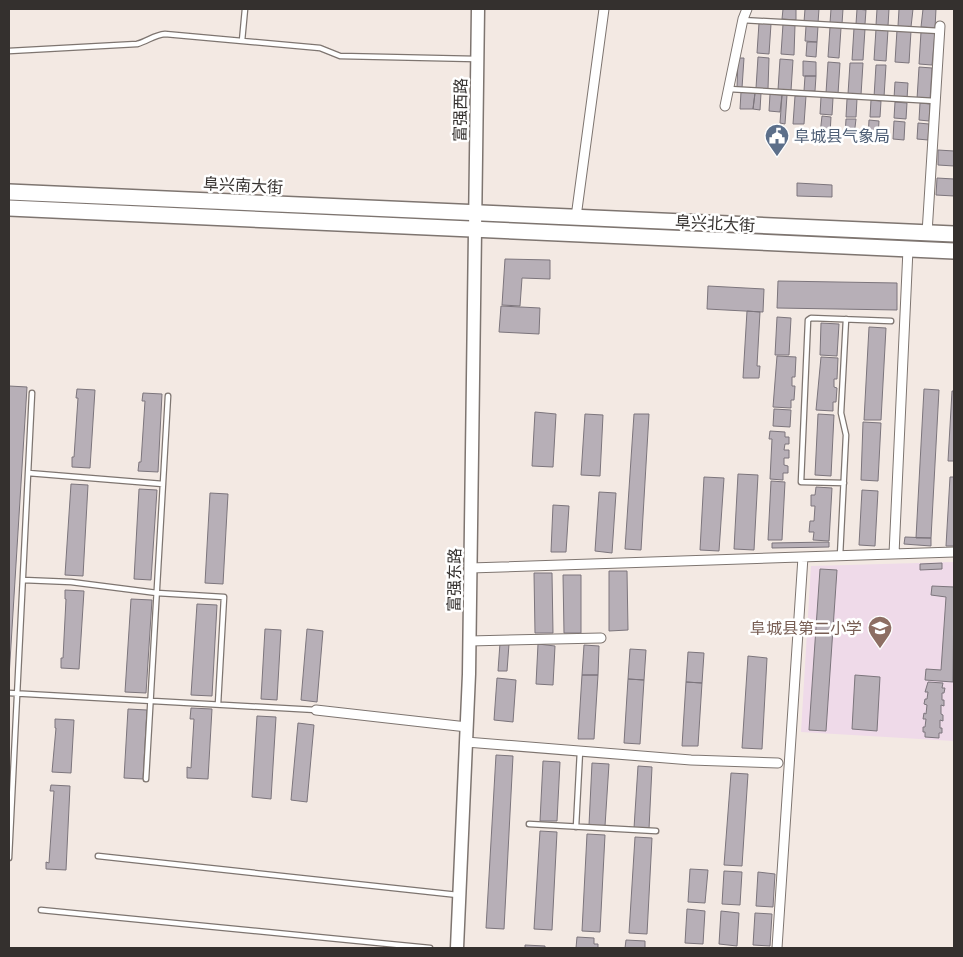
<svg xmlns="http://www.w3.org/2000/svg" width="963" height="957" viewBox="0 0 963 957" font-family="'Playfair Display','Noto Sans SC',serif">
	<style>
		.education { fill: #efdae9 }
		.building { fill: #b7afb7; stroke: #7c757c }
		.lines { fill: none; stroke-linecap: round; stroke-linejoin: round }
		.lane-casing { stroke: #7e7570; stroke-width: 7 }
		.street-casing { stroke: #7e7570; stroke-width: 11 }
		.secondary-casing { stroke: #7e7570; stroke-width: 15 }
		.primary-casing { stroke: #7e7570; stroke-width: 18 }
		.lane { stroke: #fff; stroke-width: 4.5 }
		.street { stroke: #fff; stroke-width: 9 }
		.secondary { stroke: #fff; stroke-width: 12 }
		.primary { stroke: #fff; stroke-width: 15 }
		.labels { text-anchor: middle; stroke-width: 5; stroke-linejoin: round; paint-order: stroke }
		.street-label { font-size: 16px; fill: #34302e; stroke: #fff }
		.service-label { font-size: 16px; fill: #4e5e75; stroke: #fff; text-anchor: start }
		.education-label { font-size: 16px; fill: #785e54; stroke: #fff; text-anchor: end }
	</style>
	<rect width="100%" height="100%" fill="#f3e9e3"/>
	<path class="education" d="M954,562V741L801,732L811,566Z"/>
	<path class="building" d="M783,9H796V20L782,19Z
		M805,9H819L818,23L804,22Z
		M831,9H843L842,24L830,23Z
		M857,9L866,10L865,24H856Z
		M877,9H889L888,26L876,25Z
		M899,9H913L911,27L898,26Z
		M923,9H936L935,28L921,27Z
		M759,23L771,24L769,54L757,53Z
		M783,24L795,25L794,55L781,54Z
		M806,26H818L817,42L805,41Z
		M830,27L841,28L839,58L828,57Z
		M854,28L865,29L863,60H852Z
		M876,29L888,30L886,61L874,60Z
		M897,30L911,31L909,63L895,62Z
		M921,32L935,33L932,65L919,64Z
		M807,42H817L816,57L806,56Z
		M758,57L769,58L768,89L756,88Z
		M738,58H744L742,88H737Z
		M780,59L793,60L791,91L778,90Z
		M803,61L816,62V76H803Z
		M828,62L840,63L838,94L826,93Z
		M850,63H863L861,95L848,94Z
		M876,65H886L884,97H874Z
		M919,67L932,68L930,100L917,99Z
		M805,76H816L815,91H804Z
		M895,82L908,83L907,99L894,98Z
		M741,92L755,93L753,109H740Z
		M755,93H761L760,110L753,109Z
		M770,94L782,95L780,112L769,111Z
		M782,95H787L785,124L780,123Z
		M795,96H806L804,124H793Z
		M821,97L833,98L832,115L820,114Z
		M847,99H857L856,117H846Z
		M871,100L881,101L880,117H870Z
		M895,102L907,103L906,119L894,118Z
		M920,103L930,104L929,121L919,120Z
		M822,116L831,117L830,134H820Z
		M846,119H856L854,136H845Z
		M869,120L879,121L878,138H868Z
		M894,121L905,122L904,140L893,139Z
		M918,123L929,124L928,140L917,139Z
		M938,150L954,151V166L938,165Z
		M937,178L954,179V196L936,195Z
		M797,183L832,185V197L797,196Z
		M505,259L550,260V279L522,278L520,306L502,305Z
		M778,281L897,283V310L777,308Z
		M708,286L764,289L763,312L707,309Z
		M501,306L540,308L539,334L499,332Z
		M747,311L760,312L757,366H760L759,378H743Z
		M777,317L791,318L789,355H775Z
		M821,323L839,324L837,356L820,355Z
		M869,327L886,328L881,420H864Z
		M777,356L796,357L795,377H792V386H795L794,400H791V408L773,407Z
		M821,357L838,358L837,379H834V387L837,388L836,402H833V411L816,410Z
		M9,386L27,387L9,677Z
		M77,389L95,390L90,468L72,467V457H74L78,398H76Z
		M924,389L939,390L931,538H916Z
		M952,391H954V461H948Z
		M143,393L162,394L158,472L138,471L139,462H141L145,401H142Z
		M774,409L791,410L790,427L773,426Z
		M535,412L556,414L553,467L532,466Z
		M585,414L603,415L600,476L581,475Z
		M634,414H649L641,550L625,549Z
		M818,414L834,415L831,476L815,475Z
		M863,422L881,423L878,481L861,480Z
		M770,431L785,432V437H789V444H785L784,450H789V458H784V465L788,466V473H783V480L770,479L772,439H769Z
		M738,474L758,475L754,550L734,549Z
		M704,477L724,478L719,551L700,550Z
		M950,477H954V546H946Z
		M771,481L785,482L782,540H768Z
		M71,484L88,485L83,576L65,575Z
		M816,487L832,488L829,541L813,540L814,532H809L810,521H814L815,506H811V495H815Z
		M139,489L157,490L151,580L134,579Z
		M862,490L878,491L875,546L859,545Z
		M599,492L616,493L612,553L595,551Z
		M210,493L228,494L223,584L205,583Z
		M553,505L569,506L566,552H551Z
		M905,537L931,538V546L904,544Z
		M829,542V547L772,548V543Z
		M942,563V569L920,570V564Z
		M820,569L837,570L826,731L809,730Z
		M609,571H627L628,630L609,631Z
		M534,573H552L553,633H535Z
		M563,575H581V633H564Z
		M932,586L954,587L953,682L925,680L926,669L941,670L946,597L931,595Z
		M65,590L84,591L79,669L61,668V658H63L66,599H65Z
		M131,599L152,600L146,693L125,692Z
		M197,604L217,605L212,696L191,695Z
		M265,629L281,630L277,700L261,699Z
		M307,629L323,631L317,702L301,700Z
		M500,643L509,644L507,671H498Z
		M538,644L555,646L553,685L536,684Z
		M584,645L599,646L598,675H582Z
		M630,649L646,650L644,680L628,679Z
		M688,652L704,653L702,683L686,682Z
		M748,656L767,658L762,749L742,748Z
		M582,675H598L594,739H578Z
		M855,675L880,677L877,731L852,729Z
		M497,678L516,680L513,722L494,720Z
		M628,679L644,680L640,744L624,743Z
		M686,682L702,683L698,746H682Z
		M928,682L943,683L942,688H945L944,693H942V700H944V706L941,705V714L943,715V721L940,720V728H942V733H939V738L925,737V732H923V727H925L926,719H923L924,713L926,714L927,705L924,704L925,699H927L928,692H925Z
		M191,708L212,709L208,779L187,778V767L191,768L194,719H190Z
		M128,709L147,710L143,779L124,778Z
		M257,716L276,717L271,799L252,797Z
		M55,719L74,720L71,773L52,772L56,728H55Z
		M298,723L314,725L307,802L291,800Z
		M496,755L513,756L504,929L486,928Z
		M543,761L560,762L557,821H540Z
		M592,763L609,764L605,826L589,825Z
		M638,766L652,767L649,829L634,828Z
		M731,773L748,774L742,866L724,865Z
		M51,785L70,786L66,870L46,869V862L49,863L54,791H50Z
		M540,831L557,832L552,930L534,929Z
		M587,834L605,835L600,932L582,931Z
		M635,837L652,838L647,934L629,933Z
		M690,869L708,870L705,903L688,902Z
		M724,871L742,872L740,905L722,904Z
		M758,872L775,874L773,907L756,906Z
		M687,909L705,911L703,944L685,943Z
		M721,911L739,913L737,946L719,944Z
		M755,913L772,914L770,946L753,945Z
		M577,937L594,938V944H598V948H576Z
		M626,940L645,941V948H625Z
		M525,945L545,946V948H525Z"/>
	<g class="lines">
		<defs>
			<path id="lane" d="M742,20L940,31
				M242,41L245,9
				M9,51L137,44C148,41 154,35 165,34L320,48L340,56L476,59
				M729,89L935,101
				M28,473L163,484
				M844,483L801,482L808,320L811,318L891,321
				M840,556L846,435L841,413L846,319
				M23,580L71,582L157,593L224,597L218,704
				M9,693L316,710
				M146,779L168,396
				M529,824L656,831
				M576,827L580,751
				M98,856L458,895
				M9,858L32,393
				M41,910L430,948"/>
			<path id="street" d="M725,106L743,19L747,9
				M576,217L604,9
				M927,233L940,26
				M894,554L908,249
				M470,568L954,552
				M469,641L601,638
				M316,710L467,727
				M466,742L691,760L778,763
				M777,948L803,557"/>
			<path id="secondary" d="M457,948L469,674L478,9"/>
			<path id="primary" d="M9,192L954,234
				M9,208L954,251"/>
		</defs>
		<use href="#lane" class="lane-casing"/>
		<use href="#street" class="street-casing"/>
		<use href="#secondary" class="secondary-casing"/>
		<use href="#primary" class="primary-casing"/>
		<use href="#lane" class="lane"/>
		<use href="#street" class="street"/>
		<use href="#secondary" class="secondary"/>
		<use href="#primary" class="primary"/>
	</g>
	<defs>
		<symbol id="civic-pin" viewBox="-11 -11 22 30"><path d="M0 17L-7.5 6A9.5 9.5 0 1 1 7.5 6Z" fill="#5c6f8a" stroke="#fff"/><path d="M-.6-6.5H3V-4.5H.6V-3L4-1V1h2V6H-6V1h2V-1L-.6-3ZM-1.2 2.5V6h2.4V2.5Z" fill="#fff"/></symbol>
		<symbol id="school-pin" viewBox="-11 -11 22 30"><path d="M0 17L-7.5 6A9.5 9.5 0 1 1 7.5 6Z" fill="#8d6e63" stroke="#fff"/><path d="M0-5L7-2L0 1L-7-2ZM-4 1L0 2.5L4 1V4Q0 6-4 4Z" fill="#fff"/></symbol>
	</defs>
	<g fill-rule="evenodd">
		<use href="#civic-pin" x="763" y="122" width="28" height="38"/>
		<use href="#school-pin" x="866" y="614" width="28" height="38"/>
	</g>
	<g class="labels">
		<g class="street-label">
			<text transform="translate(460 110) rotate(-89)" y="6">富强西路</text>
			<text transform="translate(243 185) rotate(3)" y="6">阜兴南大街</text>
			<text transform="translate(715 223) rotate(3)" y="6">阜兴北大街</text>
			<text transform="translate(454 580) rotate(-89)" y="6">富强东路</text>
		</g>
		<g class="service-label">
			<text x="794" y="142">阜城县气象局</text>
		</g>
		<g class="education-label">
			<text x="862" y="634">阜城县第二小学</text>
		</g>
	</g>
	<rect width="963" height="957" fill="none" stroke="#34302e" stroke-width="20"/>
</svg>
